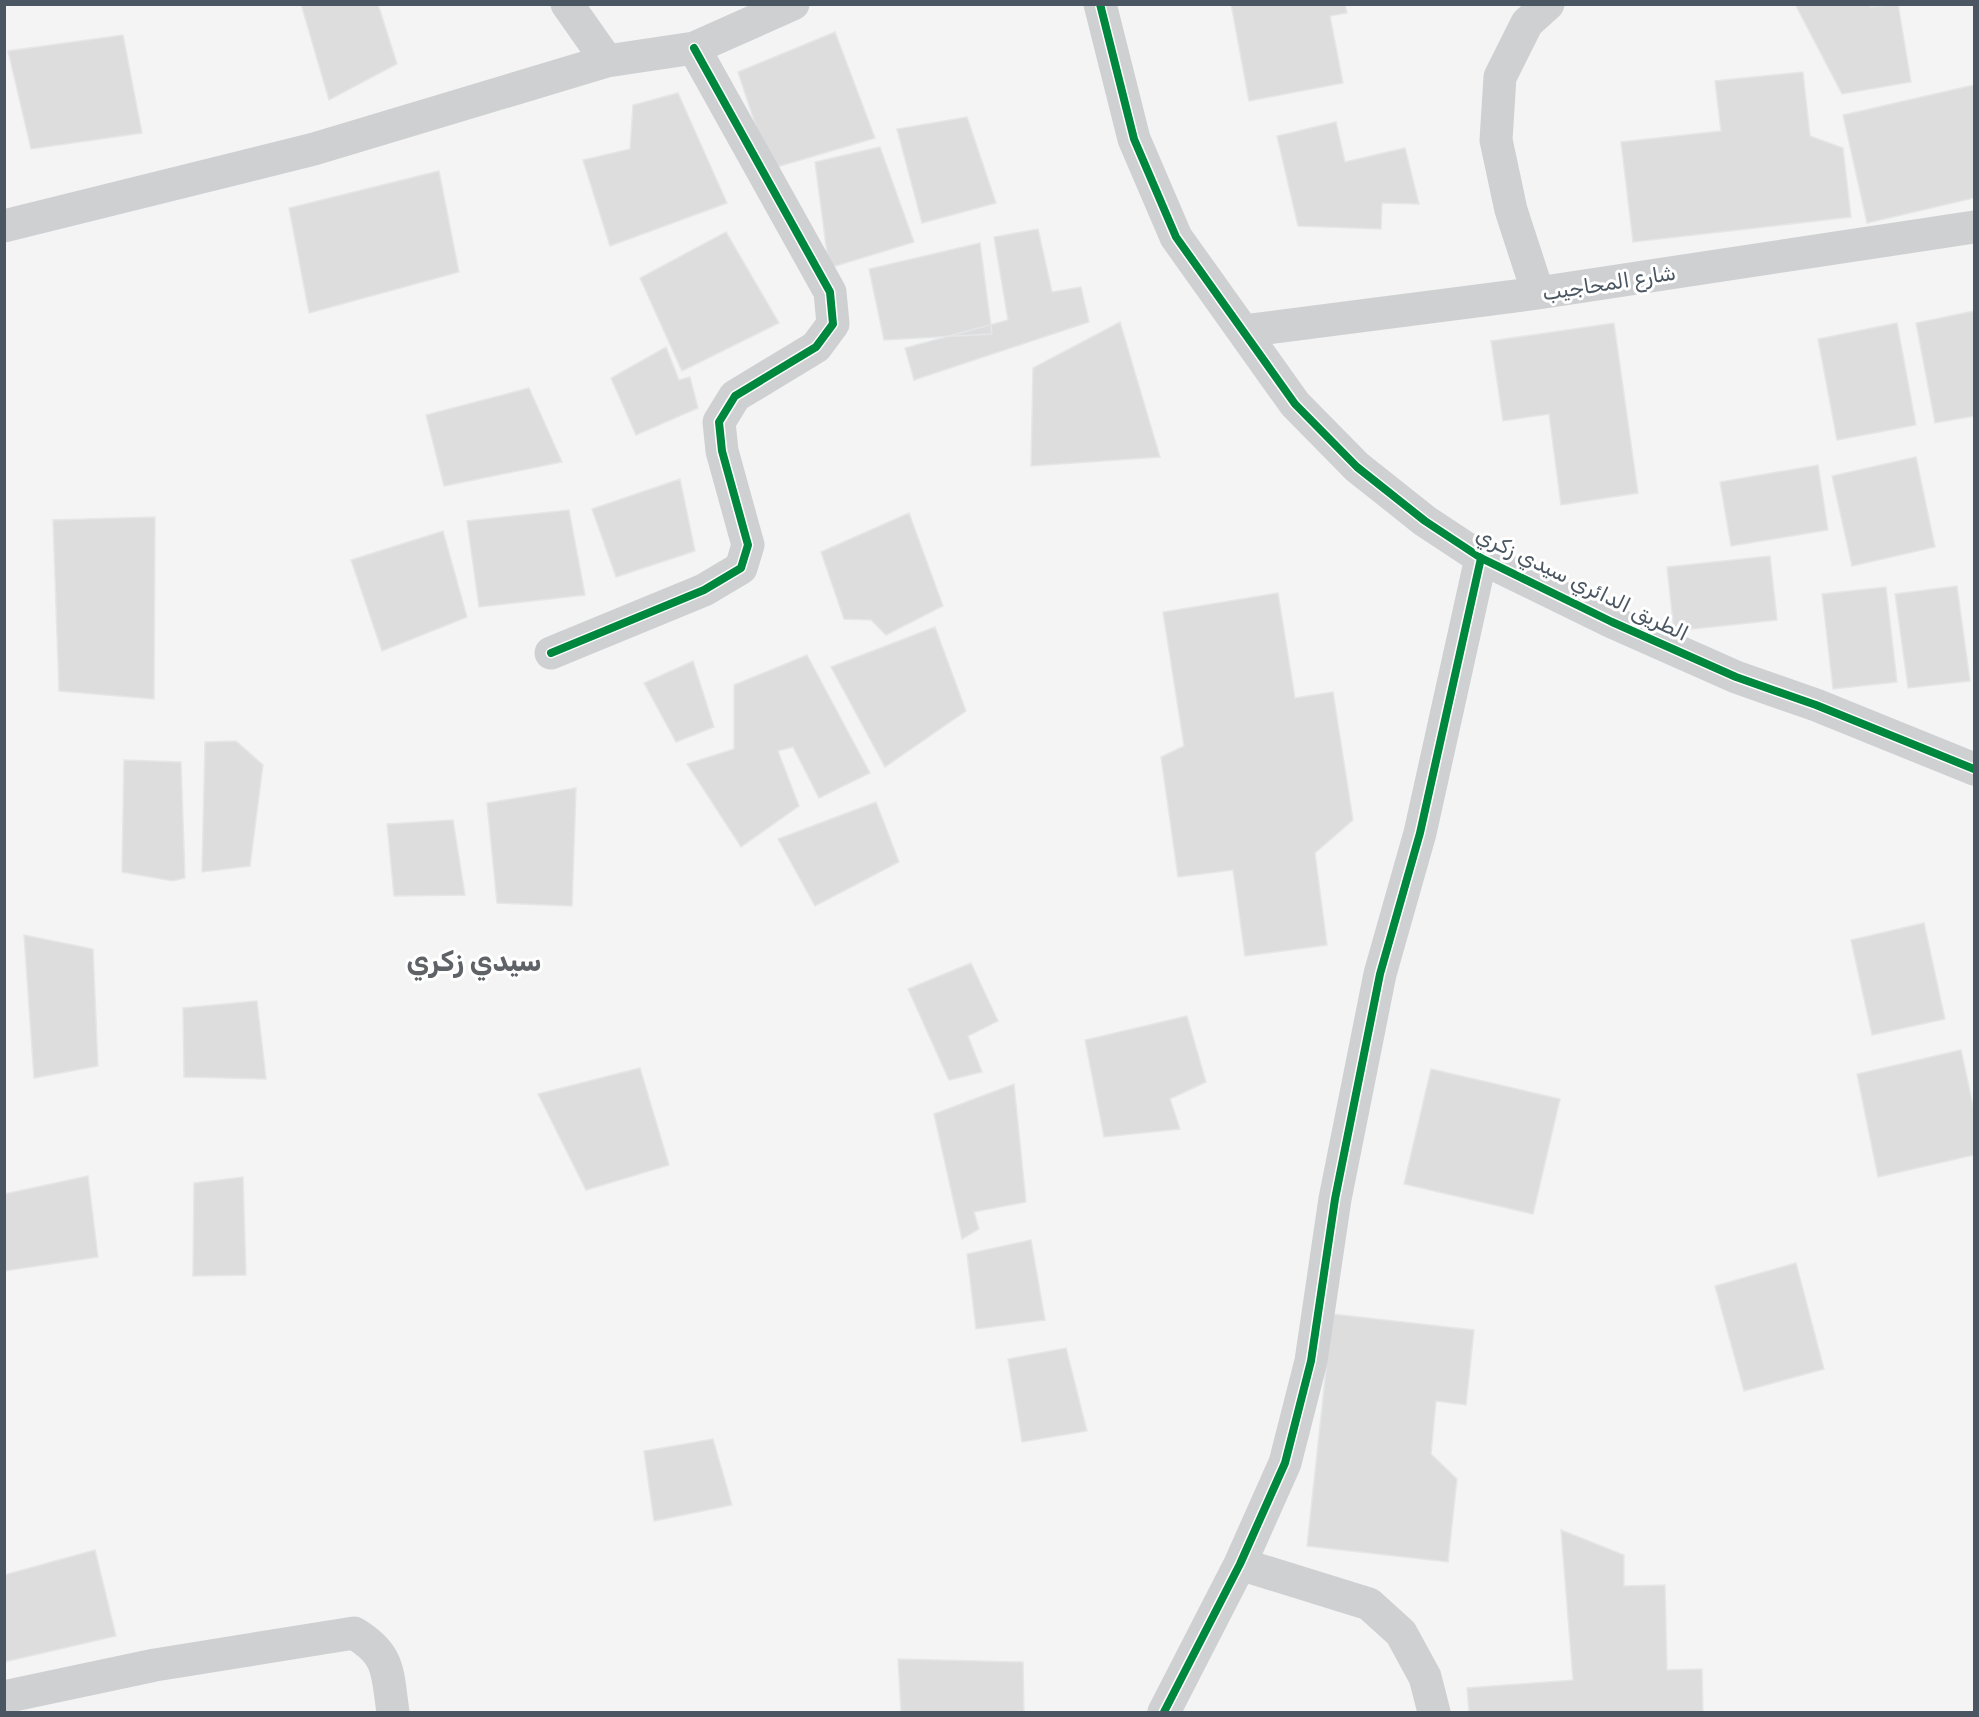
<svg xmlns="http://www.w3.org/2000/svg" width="1979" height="1717" viewBox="0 0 1979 1717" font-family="Rubik,Vazirmatn,sans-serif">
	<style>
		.building { fill: #ddddde; stroke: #e5e6e7; stroke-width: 1.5 }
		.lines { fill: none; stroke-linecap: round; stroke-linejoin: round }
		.minor { stroke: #ced0d2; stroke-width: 33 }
		.cycleway-casing { stroke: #fff; stroke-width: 11 }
		.cycleway { stroke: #00873e; stroke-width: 8 }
		.labels { text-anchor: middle; stroke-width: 6; stroke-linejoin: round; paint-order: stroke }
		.street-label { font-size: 21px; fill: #4a5661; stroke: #fff }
		.district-label { font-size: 27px; font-weight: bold; fill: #5f6368; stroke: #fff }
	</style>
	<rect width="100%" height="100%" fill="#f4f4f4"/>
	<path class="building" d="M301,4H378L397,64L329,100Z
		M1231,4H1345L1347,13L1330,16L1343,83L1249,101Z
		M1795,4H1868L1871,7L1898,4L1911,82L1842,94Z
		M835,32L875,138L770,169L738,72Z
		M123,35L142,133L31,149L8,51Z
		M1803,72L1810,136L1843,148L1851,217L1633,242L1621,142L1721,131L1715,81Z
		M1974,85V198L1867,223L1843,115Z
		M678,93L727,203L610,246L583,160L630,149L633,105Z
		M967,117L996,203L922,223L897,129Z
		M1336,122L1345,162L1405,148L1419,204L1382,203L1381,229L1298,226L1277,136Z
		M880,147L914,242L829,268L815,162Z
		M439,171L459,272L309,313L289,208Z
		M1038,229L1052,292L1081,287L1089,322L914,380L905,348L1008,320L994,237Z
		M726,232L779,323L682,371L640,278Z
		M980,243L992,334L884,340L869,269Z
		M1974,311V416L1935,423L1916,323Z
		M1120,322L1160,457L1031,466L1033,368Z
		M1614,323L1638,493L1561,505L1549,414L1503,421L1491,341Z
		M1897,323L1916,425L1837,440L1818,339Z
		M666,347L679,380L690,377L698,408L636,435L611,378Z
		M529,388L562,462L444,486L426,415Z
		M1916,457L1935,547L1852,566L1832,476Z
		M1818,465L1828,530L1731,546L1720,482Z
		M680,479L695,551L616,577L592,509Z
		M569,510L585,595L479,607L467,521Z
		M909,513L943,606L886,635L871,620L844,619L821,552Z
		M155,517L154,699L59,691L53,520Z
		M443,531L467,617L382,651L351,560Z
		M1770,556L1777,620L1674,631L1667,567Z
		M1957,586L1970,681L1908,688L1895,594Z
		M1886,587L1897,682L1833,689L1822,594Z
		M1278,593L1295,698L1333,692L1353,820L1315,853L1327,945L1245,956L1233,870L1178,877L1161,757L1184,746L1163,612Z
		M935,627L966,711L885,767L831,667Z
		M807,655L870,773L819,798L793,747L778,751L799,806L741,847L687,764L734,749V685Z
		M693,661L714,727L676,742L644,683Z
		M236,741L263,765L250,866L202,872L205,742Z
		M124,760L181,762L185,878L173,881L122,872Z
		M576,788L572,906L497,903L487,803Z
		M876,802L899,862L815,906L778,839Z
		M453,820L465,895L394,896L387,824Z
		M1924,923L1945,1019L1872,1035L1851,940Z
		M24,935L93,949L98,1066L34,1078Z
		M971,963L998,1021L968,1036L982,1072L949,1080L908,989Z
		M257,1001L266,1079L184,1077L183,1008Z
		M1187,1016L1206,1082L1170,1099L1180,1129L1104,1137L1085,1040Z
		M1961,1050L1974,1110V1155L1878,1177L1857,1074Z
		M640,1068L669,1165L586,1190L538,1094Z
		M1431,1069L1560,1099L1533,1214L1404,1184Z
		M1014,1084L1026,1202L974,1212L979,1229L962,1239L934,1114Z
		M88,1176L98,1257L4,1271V1194Z
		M243,1177L246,1275L193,1276L194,1183Z
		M1031,1240L1045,1320L976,1329L967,1254Z
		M1796,1263L1824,1369L1744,1391L1715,1286Z
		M1332,1314L1474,1330L1466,1405L1436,1401L1431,1454L1457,1479L1448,1562L1307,1546Z
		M1066,1348L1087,1431L1022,1442L1008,1359Z
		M713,1439L732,1505L654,1521L644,1451Z
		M1561,1530L1624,1555V1586L1665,1585L1667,1670L1702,1669L1703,1712H1469L1467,1688L1573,1680Z
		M95,1550L116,1636L4,1662V1575Z
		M898,1659L1023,1662L1024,1712H901Z"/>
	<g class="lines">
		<path class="minor" d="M567,4L607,61
			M1100,4L1134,139L1176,237L1295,404L1357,467L1425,521L1481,558L1612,622L1736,677L1816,705L1974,769
			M4,226L314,149L607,61L694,48L793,4
			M1538,293L1511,210L1496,140L1500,77L1527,23L1548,4
			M1243,331L1538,293L1974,227
			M551,653L704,590L741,568L748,545L722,451L719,422L735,396L816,347L833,324L830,292L694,48
			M1240,1564L1369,1604L1401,1633L1425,1677L1434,1712
			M4,1697L155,1665L354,1633C391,1655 387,1673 393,1712
			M1164,1712L1240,1564L1285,1463L1311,1361L1335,1199L1380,974L1420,833L1481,558"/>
		<defs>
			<path id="cycleway" d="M1100,4L1134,139L1176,237L1295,404L1357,467L1425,521L1481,558L1612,622L1736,677L1816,705L1974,769
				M551,653L704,590L741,568L748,545L722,451L719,422L735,396L816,347L833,324L830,292L694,48
				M1164,1712L1240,1564L1285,1463L1311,1361L1335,1199L1380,974L1420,833L1481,558"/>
		</defs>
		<use href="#cycleway" class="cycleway-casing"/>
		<use href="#cycleway" class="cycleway"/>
	</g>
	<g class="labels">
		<g class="street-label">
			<text transform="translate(1609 283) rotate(-9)" y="7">شارع المحاجيب</text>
			<text transform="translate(1582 584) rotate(26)" y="7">الطريق الدائري سيدي زكري</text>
		</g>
		<g class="district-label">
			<text x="474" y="971">سيدي زكري</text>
		</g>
	</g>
	<rect width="1979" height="1717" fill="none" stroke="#4a5661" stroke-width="12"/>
</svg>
